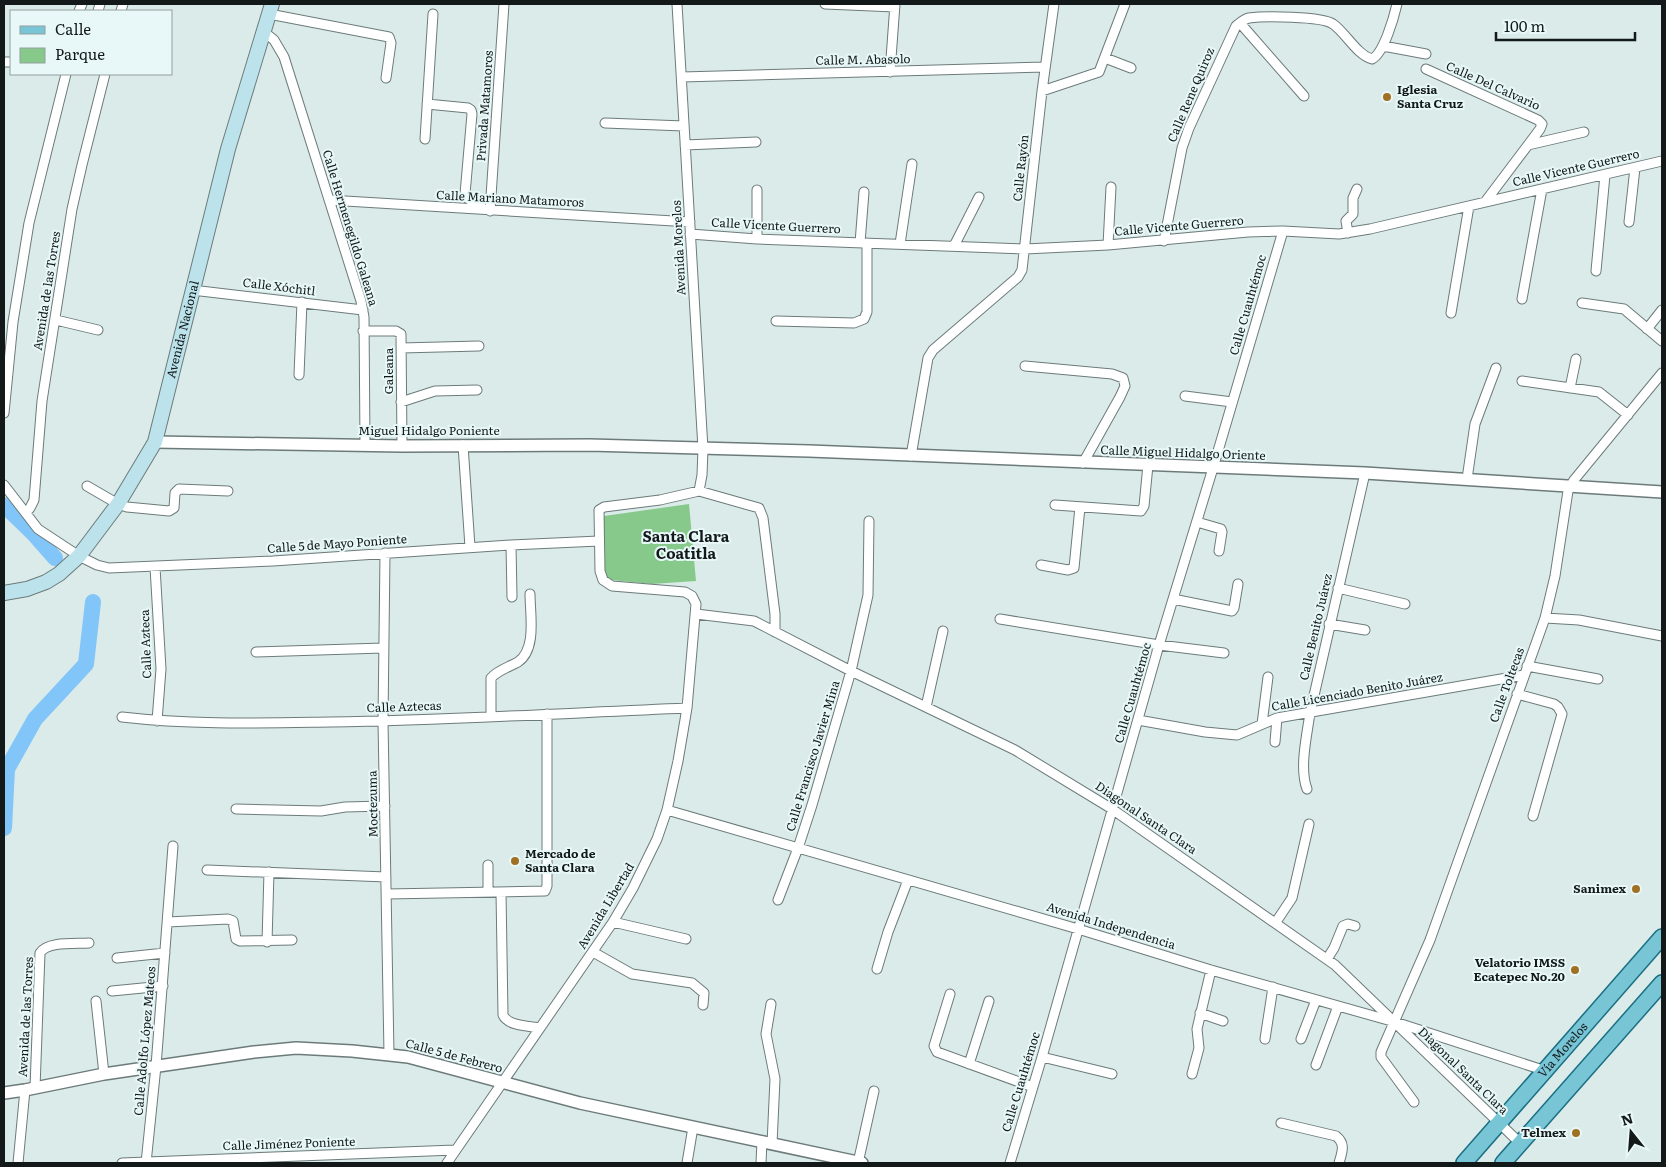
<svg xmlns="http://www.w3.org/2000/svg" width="1666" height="1167" viewBox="0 0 1666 1167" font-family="Literata,serif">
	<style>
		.green { fill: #86c98b }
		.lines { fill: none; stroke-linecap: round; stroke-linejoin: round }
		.river { stroke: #82c5f8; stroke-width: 16 }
		.minor-casing { stroke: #6c7b7a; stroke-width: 11 }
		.tertiary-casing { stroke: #6c7b7a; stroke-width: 14 }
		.secondary-casing { stroke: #6c7b7a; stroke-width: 16 }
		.primary-casing { stroke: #1a6f82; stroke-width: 18 }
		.minor { stroke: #fff; stroke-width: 9 }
		.tertiary { stroke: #fff; stroke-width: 11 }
		.secondary { stroke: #bce2eb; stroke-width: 14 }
		.primary { stroke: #78c5d6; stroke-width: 15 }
		.poi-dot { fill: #a07023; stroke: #e8f8f8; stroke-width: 2 }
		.labels { text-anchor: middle; stroke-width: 4; stroke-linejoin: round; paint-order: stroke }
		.street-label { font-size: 12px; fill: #131919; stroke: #e8f8f8 }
		.poi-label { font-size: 12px; font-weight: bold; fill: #131919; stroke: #e8f8f8; text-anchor: end }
		.quarter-label { font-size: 15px; font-weight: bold; fill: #131919; stroke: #e8f8f8 }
	</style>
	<rect width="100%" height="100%" fill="#dbebea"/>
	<path class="green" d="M689,504L696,581L652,584L612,580L607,578L605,574L602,519L604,516Z"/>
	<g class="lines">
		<path class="river" d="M4,505L33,533L55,558
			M4,828L7,769L35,719L86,664L93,602"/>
		<defs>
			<path id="minor" d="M677,4L703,449L702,475L699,491
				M825,4L895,7
				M79,11L82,4
				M98,11L100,4
				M121,11L123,4
				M269,14L389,37L391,43L386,78
				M1240,23L1304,96
				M263,31L274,40L284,57L361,301L364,317L365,445
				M1383,46L1426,54
				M1105,58L1131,68
				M4,62H11
				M1426,69L1538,120L1542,124L1540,129L1528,145L1485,202
				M890,72L895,4
				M682,77L1045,67
				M1042,91L1099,72L1125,4
				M427,104L468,108L471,110L472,114L465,194L467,198L484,209
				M605,123L684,126
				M425,139L433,14
				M685,145L756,142
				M1528,145L1584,132
				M757,190V239
				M329,200L690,222
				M490,211L504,4
				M1629,222L1635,168
				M1348,233L1346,221L1353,214V198L1357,189
				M690,234L757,239L1025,249L1108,245L1248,232L1283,231L1339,234L1370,229L1662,161
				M1164,241L1182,148L1189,128L1236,26C1240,23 1244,19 1249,18C1263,16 1322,16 1333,24C1345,32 1357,55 1372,59C1384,53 1394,17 1397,4
				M860,243L864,192
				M900,244L912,164
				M1108,245L1111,187
				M954,246L979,197
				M1596,271L1605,175
				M192,290L363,310
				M1522,299L1542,189
				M1582,303L1624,309L1662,341
				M1451,313L1469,206
				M56,320L98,330
				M776,321L854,323L864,319L867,312V243
				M1647,329L1662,310
				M363,331H396L401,334L402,446
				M401,348L479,346
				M1025,366L1112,374L1123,378L1125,386L1120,397L1083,463
				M299,375L302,302
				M1522,381L1599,392L1628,415
				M1570,388L1576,359
				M1185,396L1232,402
				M401,402L435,391L477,390
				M4,413L13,322L29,223L66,74
				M463,445L470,547
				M911,456L928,358L933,350L1018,277L1022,270L1042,91L1054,4
				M1467,479L1475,424L1496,368
				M4,485L38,529L79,556L97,565L109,568L273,561L511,545L599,541
				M87,486L118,504L127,507L169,511L174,508L175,493L179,489L228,491
				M1055,505L1141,511L1144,506L1148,465
				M26,512L30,508L34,500L42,401L72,209L82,165L105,74
				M1197,522L1221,529L1222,532L1219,551
				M511,545L512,597
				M385,553L383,721L389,1054
				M1041,565L1068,570L1074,568L1080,507
				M155,567L161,669L157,721
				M1338,588L1405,604
				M1173,599L1232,611L1234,608L1238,584
				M696,614L754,621L851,671L1015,750L1112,809L1335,965L1521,1144
				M1545,618L1579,620L1662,636
				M1000,619L1159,645L1224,653
				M1329,624L1365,630
				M256,652L383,648
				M1527,666L1598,679
				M1517,694L1554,704L1558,707L1562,714L1533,816
				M926,707L943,631
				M491,716V678C498,670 509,667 518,662C537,649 530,614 530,594
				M122,717C191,725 261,723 331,722C449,720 568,713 687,708
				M1138,720L1205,732L1237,735L1277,718L1524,675
				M1262,724L1268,677
				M1275,742L1277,718
				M1307,789C1299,768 1307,735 1310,713L1365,473
				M236,809L321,811L345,807L385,806
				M667,810L1078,929L1211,970L1395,1022L1546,1071
				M207,870L386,877
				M488,892V865
				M501,892L503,1015C508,1026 528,1026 540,1028
				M387,894L545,891L547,886V714
				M778,900L798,848L812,805L851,671L868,595L869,521
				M168,922L228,919L233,921L236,939L240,941L292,940
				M613,922L686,939
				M1276,922L1292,898L1309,824
				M267,942L269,872
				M593,952L632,974L692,983L704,993L703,1005
				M117,958L165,953
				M1327,959L1334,948L1343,926L1348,924L1355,926
				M877,969L888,932L908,880
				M112,991L163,986
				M950,994L934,1046L937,1052L1033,1087
				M96,1001L104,1074
				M771,1004L766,1034L775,1079L772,1144
				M1200,1013L1223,1021
				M1265,1039L1273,987
				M1301,1039L1316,1000
				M1042,1057L1112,1074
				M969,1064L989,1001
				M1316,1065L1338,1006
				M1192,1074L1199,1048L1197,1029L1211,970
				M35,1088L40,953C47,941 76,944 89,943
				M1414,1102L1381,1057V1052L1430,940L1545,618L1555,576L1568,491L1574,480L1662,373
				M1281,1123L1336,1136C1346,1144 1342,1152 1339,1163
				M18,1163L25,1090
				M122,1163L455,1150
				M146,1163L156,1066L173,846
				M447,1163L613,922L633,888L657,839L667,810L678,761L687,708L696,604L692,596L685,592L612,586L603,580L600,571L599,510L604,507L660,500L699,491L759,508L763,518L775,614V632
				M687,1163L693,1127
				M761,1163L762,1141
				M858,1163L874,1091
				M1010,1163L1042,1057L1159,645L1213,468L1283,231"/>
			<path id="tertiary" d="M155,442L402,446L589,445L809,451L1365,473L1662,492
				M4,1093L25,1090L104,1074L254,1052L296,1048L352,1051L408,1057L580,1103L862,1163"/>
			<g id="secondary">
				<path id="s1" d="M4,593L27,589L46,582L59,574L79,556L118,504L155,442L228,149L272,4"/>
			</g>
			<g id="primary">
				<path id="s2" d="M1464,1163L1662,937"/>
				<path d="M1503,1163L1662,983"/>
			</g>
		</defs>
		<use href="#minor" class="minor-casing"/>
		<use href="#tertiary" class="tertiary-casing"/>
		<use href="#secondary" class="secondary-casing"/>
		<use href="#primary" class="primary-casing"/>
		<use href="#minor" class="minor"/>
		<use href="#tertiary" class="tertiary"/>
		<use href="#secondary" class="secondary"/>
		<use href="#primary" class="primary"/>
	</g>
	<g class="poi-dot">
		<circle cx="1387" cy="97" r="5"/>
		<circle cx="515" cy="861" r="5"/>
		<circle cx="1636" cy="889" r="5"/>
		<circle cx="1575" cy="970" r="5"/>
		<circle cx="1576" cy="1133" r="5"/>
	</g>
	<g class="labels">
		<g class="street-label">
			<text transform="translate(863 60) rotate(-1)" y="4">Calle M. Abasolo</text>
			<text transform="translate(1493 86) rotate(24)" y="4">Calle Del Calvario</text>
			<text transform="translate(1191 95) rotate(-67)" y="4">Calle Rene Quiroz</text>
			<text transform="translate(485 106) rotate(-86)" y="4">Privada Matamoros</text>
			<text transform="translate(1021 168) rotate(-84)" y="4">Calle Rayón</text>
			<text transform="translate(1576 168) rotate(-13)" y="4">Calle Vicente Guerrero</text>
			<text transform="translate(510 199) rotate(3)" y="4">Calle Mariano Matamoros</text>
			<text transform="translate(776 226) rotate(3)" y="4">Calle Vicente Guerrero</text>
			<text transform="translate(1179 226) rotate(-5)" y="4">Calle Vicente Guerrero</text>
			<text transform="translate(350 228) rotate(73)" y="4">Calle Hermenegildo Galeana</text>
			<text transform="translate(679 248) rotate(-93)" y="4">Avenida Morelos</text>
			<text transform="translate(279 287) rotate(7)" y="4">Calle Xóchitl</text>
			<text transform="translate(47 291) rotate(-81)" y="4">Avenida de las Torres</text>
			<text transform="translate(1248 305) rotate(-74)" y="4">Calle Cuauhtémoc</text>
			<text dy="4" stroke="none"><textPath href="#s1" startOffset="339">Avenida Nacional</textPath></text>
			<text transform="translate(389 371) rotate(-90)" y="4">Galeana</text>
			<text x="429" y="435">Miguel Hidalgo Poniente</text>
			<text transform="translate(1183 453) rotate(2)" y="4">Calle Miguel Hidalgo Oriente</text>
			<text transform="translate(337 544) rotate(-4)" y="4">Calle 5 de Mayo Poniente</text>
			<text transform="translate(1316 627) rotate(-77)" y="4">Calle Benito Juárez</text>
			<text transform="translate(146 644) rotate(-92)" y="4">Calle Azteca</text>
			<text transform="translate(1507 685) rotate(-70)" y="4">Calle Toltecas</text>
			<text transform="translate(1357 692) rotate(-10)" y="4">Calle Licenciado Benito Juárez</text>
			<text transform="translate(1133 693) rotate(-74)" y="4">Calle Cuauhtémoc</text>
			<text transform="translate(404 707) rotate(-2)" y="4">Calle Aztecas</text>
			<text transform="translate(813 756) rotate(-73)" y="4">Calle Francisco Javier Mina</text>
			<text transform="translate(373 804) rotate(-91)" y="4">Moctezuma</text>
			<text transform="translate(1146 818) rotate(34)" y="4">Diagonal Santa Clara</text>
			<text transform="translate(606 906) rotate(-59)" y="4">Avenida Libertad</text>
			<text transform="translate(1111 926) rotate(17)" y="4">Avenida Independencia</text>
			<text transform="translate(26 1017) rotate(-87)" y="4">Avenida de las Torres</text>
			<text transform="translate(145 1041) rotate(-85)" y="4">Calle Adolfo López Mateos</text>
			<text dy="4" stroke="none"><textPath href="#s2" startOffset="150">Vía Morelos</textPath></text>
			<text transform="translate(454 1056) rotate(15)" y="4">Calle 5 de Febrero</text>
			<text transform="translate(1463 1071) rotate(44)" y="4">Diagonal Santa Clara</text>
			<text transform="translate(1021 1082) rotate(-73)" y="4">Calle Cuauhtémoc</text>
			<text transform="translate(289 1144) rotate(-2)" y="4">Calle Jiménez Poniente</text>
		</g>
		<g class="poi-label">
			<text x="1397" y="94" text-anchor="start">Iglesia<tspan x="1397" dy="14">Santa Cruz</tspan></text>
			<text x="525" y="858" text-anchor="start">Mercado de<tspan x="525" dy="14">Santa Clara</tspan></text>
			<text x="1626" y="893">Sanimex</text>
			<text x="1565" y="967">Velatorio IMSS<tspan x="1565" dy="14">Ecatepec No.20</tspan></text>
			<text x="1566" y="1137">Telmex</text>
		</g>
		<g class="quarter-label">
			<text x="686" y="542">Santa Clara<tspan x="686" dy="17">Coatitla</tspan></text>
		</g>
	</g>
	<rect width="1666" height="1167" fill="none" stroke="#131919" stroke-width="10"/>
	<rect x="10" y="10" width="162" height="65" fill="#e8f8f8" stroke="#939f9f"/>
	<rect x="20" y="26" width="25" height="8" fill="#78c5d6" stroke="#939f9f"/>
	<text x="55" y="35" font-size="15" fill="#131919">Calle</text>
	<rect x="20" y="48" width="25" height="15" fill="#86c98b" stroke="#939f9f"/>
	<text x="55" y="60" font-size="15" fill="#131919">Parque</text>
	<g transform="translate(1631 1132) rotate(343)" stroke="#e8f8f8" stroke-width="4" paint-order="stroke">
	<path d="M0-4L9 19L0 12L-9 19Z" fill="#131919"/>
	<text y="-8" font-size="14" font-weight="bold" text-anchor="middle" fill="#131919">N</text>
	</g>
	<path d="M1496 32v8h139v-8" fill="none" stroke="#131919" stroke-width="2.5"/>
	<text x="1504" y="32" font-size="15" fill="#131919" stroke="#e8f8f8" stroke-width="4" paint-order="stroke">100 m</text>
</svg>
